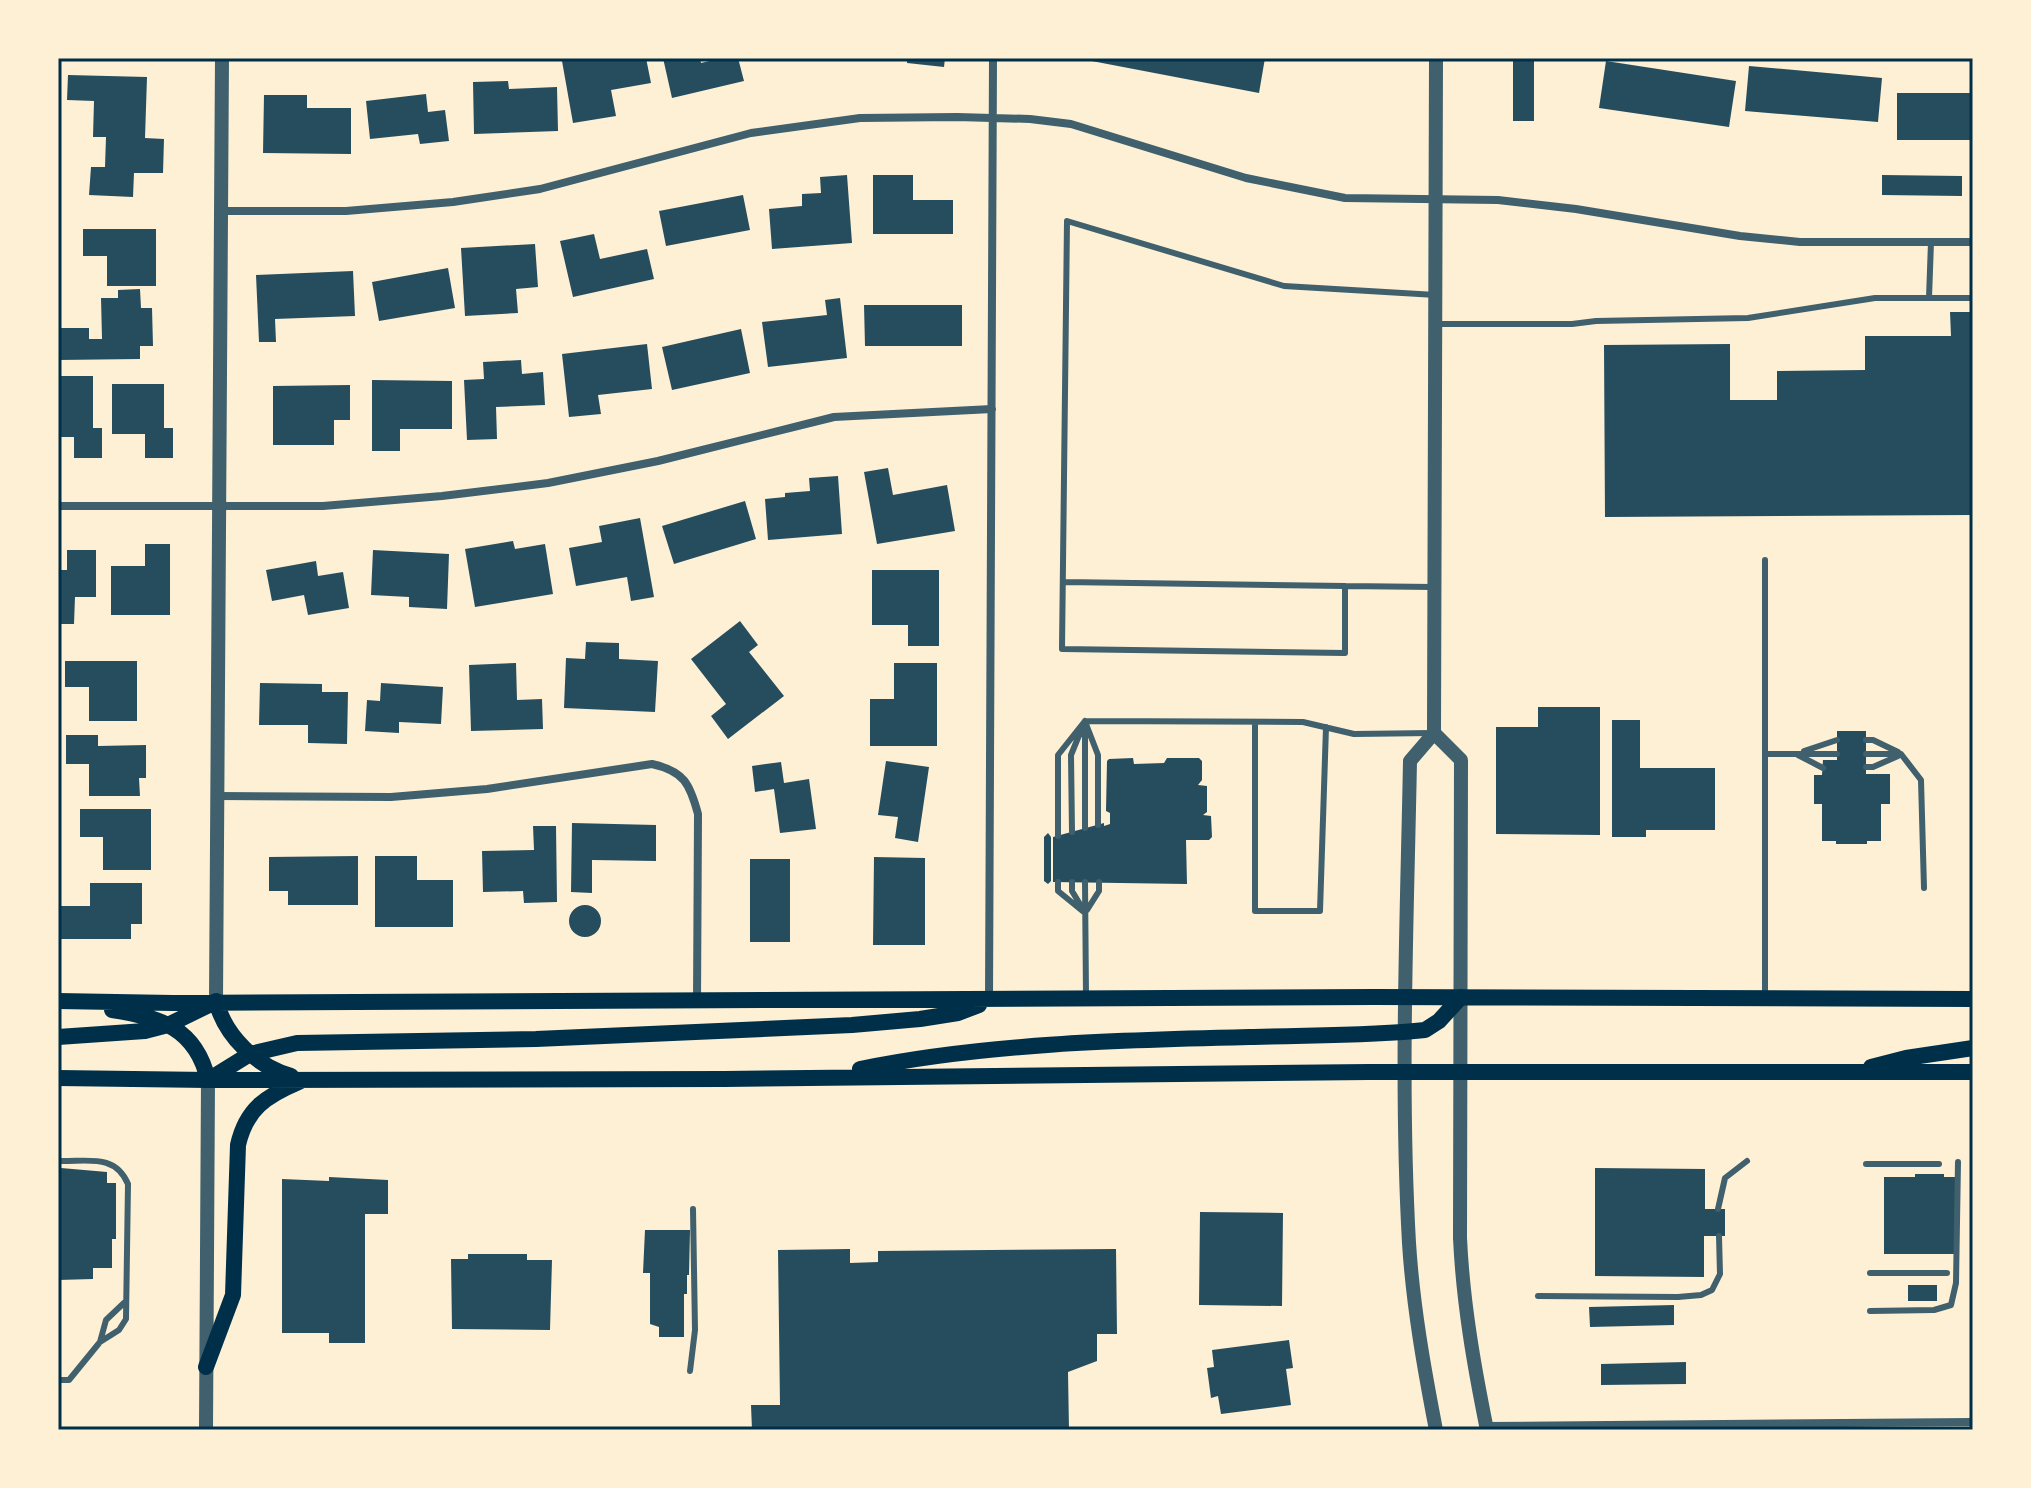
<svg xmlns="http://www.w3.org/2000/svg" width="2031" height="1488" viewBox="0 0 2031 1488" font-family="Lato,sans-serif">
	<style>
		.building { fill: #264d5e }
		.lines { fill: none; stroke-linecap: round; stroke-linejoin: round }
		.service { stroke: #3f606c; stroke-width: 6 }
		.minor { stroke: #3f606c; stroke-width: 8 }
		.tertiary { stroke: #3f606c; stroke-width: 14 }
		.secondary { stroke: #003049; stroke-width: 16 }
		.neatline { fill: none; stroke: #003049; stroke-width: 3 }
	</style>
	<rect width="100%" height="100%" fill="#fdf0d5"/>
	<path class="building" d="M578,58H646L651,83L611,90L616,116L573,123L562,61Z
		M663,58H700L701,63L722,58H738L744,81L672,98Z
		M907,58H945L944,67L907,63Z
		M1076,58H1265L1259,93Z
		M1513,58H1534V121H1513Z
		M1606,61L1736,81L1729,127L1599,108Z
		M1749,66L1882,78L1878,122L1745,111Z
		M68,75L147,77L145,138L164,139L163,173H134L133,197L89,195L91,167H105L106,137H93L94,101L67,100Z
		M508,81L509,89L557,87L558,131L474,134L473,82Z
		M1897,93H1973V140H1897Z
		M426,94L428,112L445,110L449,141L420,144L418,134L370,139L366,101Z
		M264,95H307V108H351V154L263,153Z
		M847,175L852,243L772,249L769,209L802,206V194L821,193L820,177Z
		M873,175H913V200H953V234H873Z
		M1882,175L1962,176V196L1882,195Z
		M743,195L750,230L666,246L659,211Z
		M83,229H156V286H107V256H83Z
		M594,234L600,259L647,249L654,279L573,297L560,241Z
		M535,244L538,287L516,289L518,313L465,316L461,248Z
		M448,268L455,308L379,321L372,282Z
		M353,271L355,316L275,319L276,342H259L256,275Z
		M140,289L141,308H152L153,346H140V359L58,360V328H89V339H102L101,298H118V290Z
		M840,298L847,358L768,367L762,322L827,315L825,300Z
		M864,305H962V346H865Z
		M1950,312H1973V515L1605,517L1604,345L1730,344V400H1777V371L1865,370V336H1951Z
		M741,329L750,373L672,390L662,347Z
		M647,344L652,389L598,395L601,414L569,417L562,354Z
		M521,360L522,374L543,372L545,405L496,407L497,439L467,440L464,380L484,379L483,362Z
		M58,376H93V428H102V458H74V437H58Z
		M372,380L452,381V429H400V451H372Z
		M112,384H164V428H173V458H145V434H112Z
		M350,385V420H334V445H273V386Z
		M888,468L893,495L947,485L955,531L877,544L864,472Z
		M838,476L842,534L768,540L765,499L785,497V493L810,491L809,478Z
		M745,501L756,539L674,564L662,526Z
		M640,518L654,597L631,601L627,577L576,586L569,548L602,542L599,526Z
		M513,541L515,549L545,544L553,594L475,607L465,549Z
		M145,544H170V615H111V566H145Z
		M67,550H96V597H75L74,624H58V570H67Z
		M373,550L449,554L447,609L409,607V597L371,595Z
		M316,561L318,576L343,572L349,608L308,615L304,595L272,601L266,570Z
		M872,570H939V646H908V625H872Z
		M740,621L758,645L749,652L784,696L728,739L711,716L726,704L691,659Z
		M586,642L619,643V659L658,661L655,712L564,708L566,658L585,659Z
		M65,661H137V721H89V687H65Z
		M516,663L517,700L542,699L543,729L471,731L469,665Z
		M894,663H937V746H870V699H894Z
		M260,683L322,684V692H348L347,744L308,743V725H259Z
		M381,683L443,687L441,724L399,722V733L365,731L367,700L380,701Z
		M1538,707H1600V835L1496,834V727H1538Z
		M1612,720H1640V768H1715V830H1646V837H1612Z
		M1837,731H1866V774H1890V804H1881V841H1867V844H1836V841H1822V804H1814V775H1822L1823,760H1837Z
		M66,735H98V746L146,745V778H139L140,796H89V764H66Z
		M1133,758L1134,764L1164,763L1167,758H1199L1202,761V780L1198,785L1207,786V812L1203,815L1211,816L1212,837L1209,840H1186L1187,884L1053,882V837L1104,823V826L1110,824V813L1106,811L1107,761L1109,759Z
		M886,761L929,767L918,842L895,838L898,817L878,815Z
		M781,762L784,783L809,779L816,829L780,833L774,789L755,792L752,766Z
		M80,809H151V870H103V837H80Z
		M572,823L656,825V861L592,860V893L571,892Z
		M533,826H556L557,902L524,903L523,891L483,892L482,851L534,850Z
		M1048,833L1051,837V881L1048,884L1044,881V837Z
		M358,856V905H288V891H269V857Z
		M375,856H417V880H453V927H375Z
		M874,857L925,858V945H873Z
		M750,859H790V942H750Z
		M90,883H142V924H131V939H58V906H90Z
		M569 921a16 16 0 1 1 32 0a16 16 0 1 1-32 0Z
		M61,1168L107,1172V1183H116V1239H112V1268H93V1279L58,1280V1183H61Z
		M1595,1168L1705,1169V1209H1725V1236H1704V1277L1595,1276Z
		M1915,1174H1944V1177H1955V1254H1884V1177H1915Z
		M329,1177L388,1180V1214H365V1343H329V1333H282V1179L329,1181Z
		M1200,1212L1283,1213L1282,1306L1199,1305Z
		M645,1230H690L689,1275H687V1294H684V1337H659V1327L650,1324V1273H643Z
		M850,1249V1263L878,1262V1251L1116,1249L1117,1334H1097V1361L1068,1372L1069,1430H752L751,1405H780L778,1250Z
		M468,1254H527V1260H552L550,1330L452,1329L451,1259H468Z
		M1908,1285H1937V1301H1908Z
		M1674,1305V1325L1590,1327L1589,1307Z
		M1289,1340L1293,1368L1286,1369L1291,1405L1221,1414L1218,1396L1211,1398L1207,1368L1214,1367L1212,1350Z
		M1686,1362V1384L1601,1385V1364Z"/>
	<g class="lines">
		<path class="service" d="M1929,298H1973
			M1438,324H1572L1596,321L1748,318L1875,298H1929L1931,242
			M1765,560V995
			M1064,582L1345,586
			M1433,587L1345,586V653L1062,649L1067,221L1284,286L1436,295
			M1085,721L1303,722L1354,734L1432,733
			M1255,722V911H1320L1326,727
			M1085,724V828
			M1086,724L1098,755V825
			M1866,740H1873L1898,752
			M1804,751L1837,740
			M1765,754H1837
			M1866,754H1901L1921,780L1924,888
			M1798,755L1823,768
			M1866,767H1873L1898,756
			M1072,832L1071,755L1082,728
			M1058,836V755L1085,721
			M1058,882V891L1085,913
			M1072,882V891L1081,906
			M1085,882L1086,996
			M1087,910L1099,891V882
			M58,1161C87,1162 115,1153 128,1184L126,1319L119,1330L100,1342L69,1380H58
			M1866,1164H1939
			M1718,1209L1725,1178L1747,1161
			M1870,1273H1947
			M1538,1296L1678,1297L1701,1295L1712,1290L1720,1274L1719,1236
			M1870,1311L1934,1310L1951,1305L1956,1283L1958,1162
			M100,1342L106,1320L126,1301
			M690,1371L695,1330L693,1209"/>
		<path class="minor" d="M220,211H346L453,202L540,189L751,133L860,118L957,117L1030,119L1071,124L1246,178L1345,198L1498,200L1576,209L1740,236L1800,242H1973
			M58,506H323L442,496L548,483L658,461L834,417L992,409
			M217,796L391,797L487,789L652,764C684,771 690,784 698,814L697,1001
			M989,1000L993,58
			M1486,1426L1973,1422"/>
		<path class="tertiary" d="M1434,733L1461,760L1460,1238C1463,1303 1474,1366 1487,1430
			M216,1001L222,58
			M206,1430L208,1080
			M1436,1430C1424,1368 1413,1306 1409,1243C1400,1083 1407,921 1410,761L1434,733L1436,58"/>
		<path class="secondary" d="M58,1001L173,1003L1374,997L1973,999
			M216,1001C225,1036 256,1066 291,1076
			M112,1010C160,1017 196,1028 208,1080
			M58,1037L145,1031L168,1025L211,1004
			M1871,1067L1906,1058L1973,1048
			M860,1069C986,1043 1126,1040 1254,1037C1311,1035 1369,1036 1425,1030L1439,1021L1461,997
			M58,1078L208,1080L724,1079L1369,1072H1973
			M208,1080L250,1054L297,1043L536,1039L852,1025L920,1019L958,1013L979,1005
			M206,1367L233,1295L238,1145C246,1109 266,1096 299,1082"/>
	</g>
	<rect width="2031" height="1488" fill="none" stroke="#fdf0d5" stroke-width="120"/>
	<rect x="60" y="60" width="1911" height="1368" class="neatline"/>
</svg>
